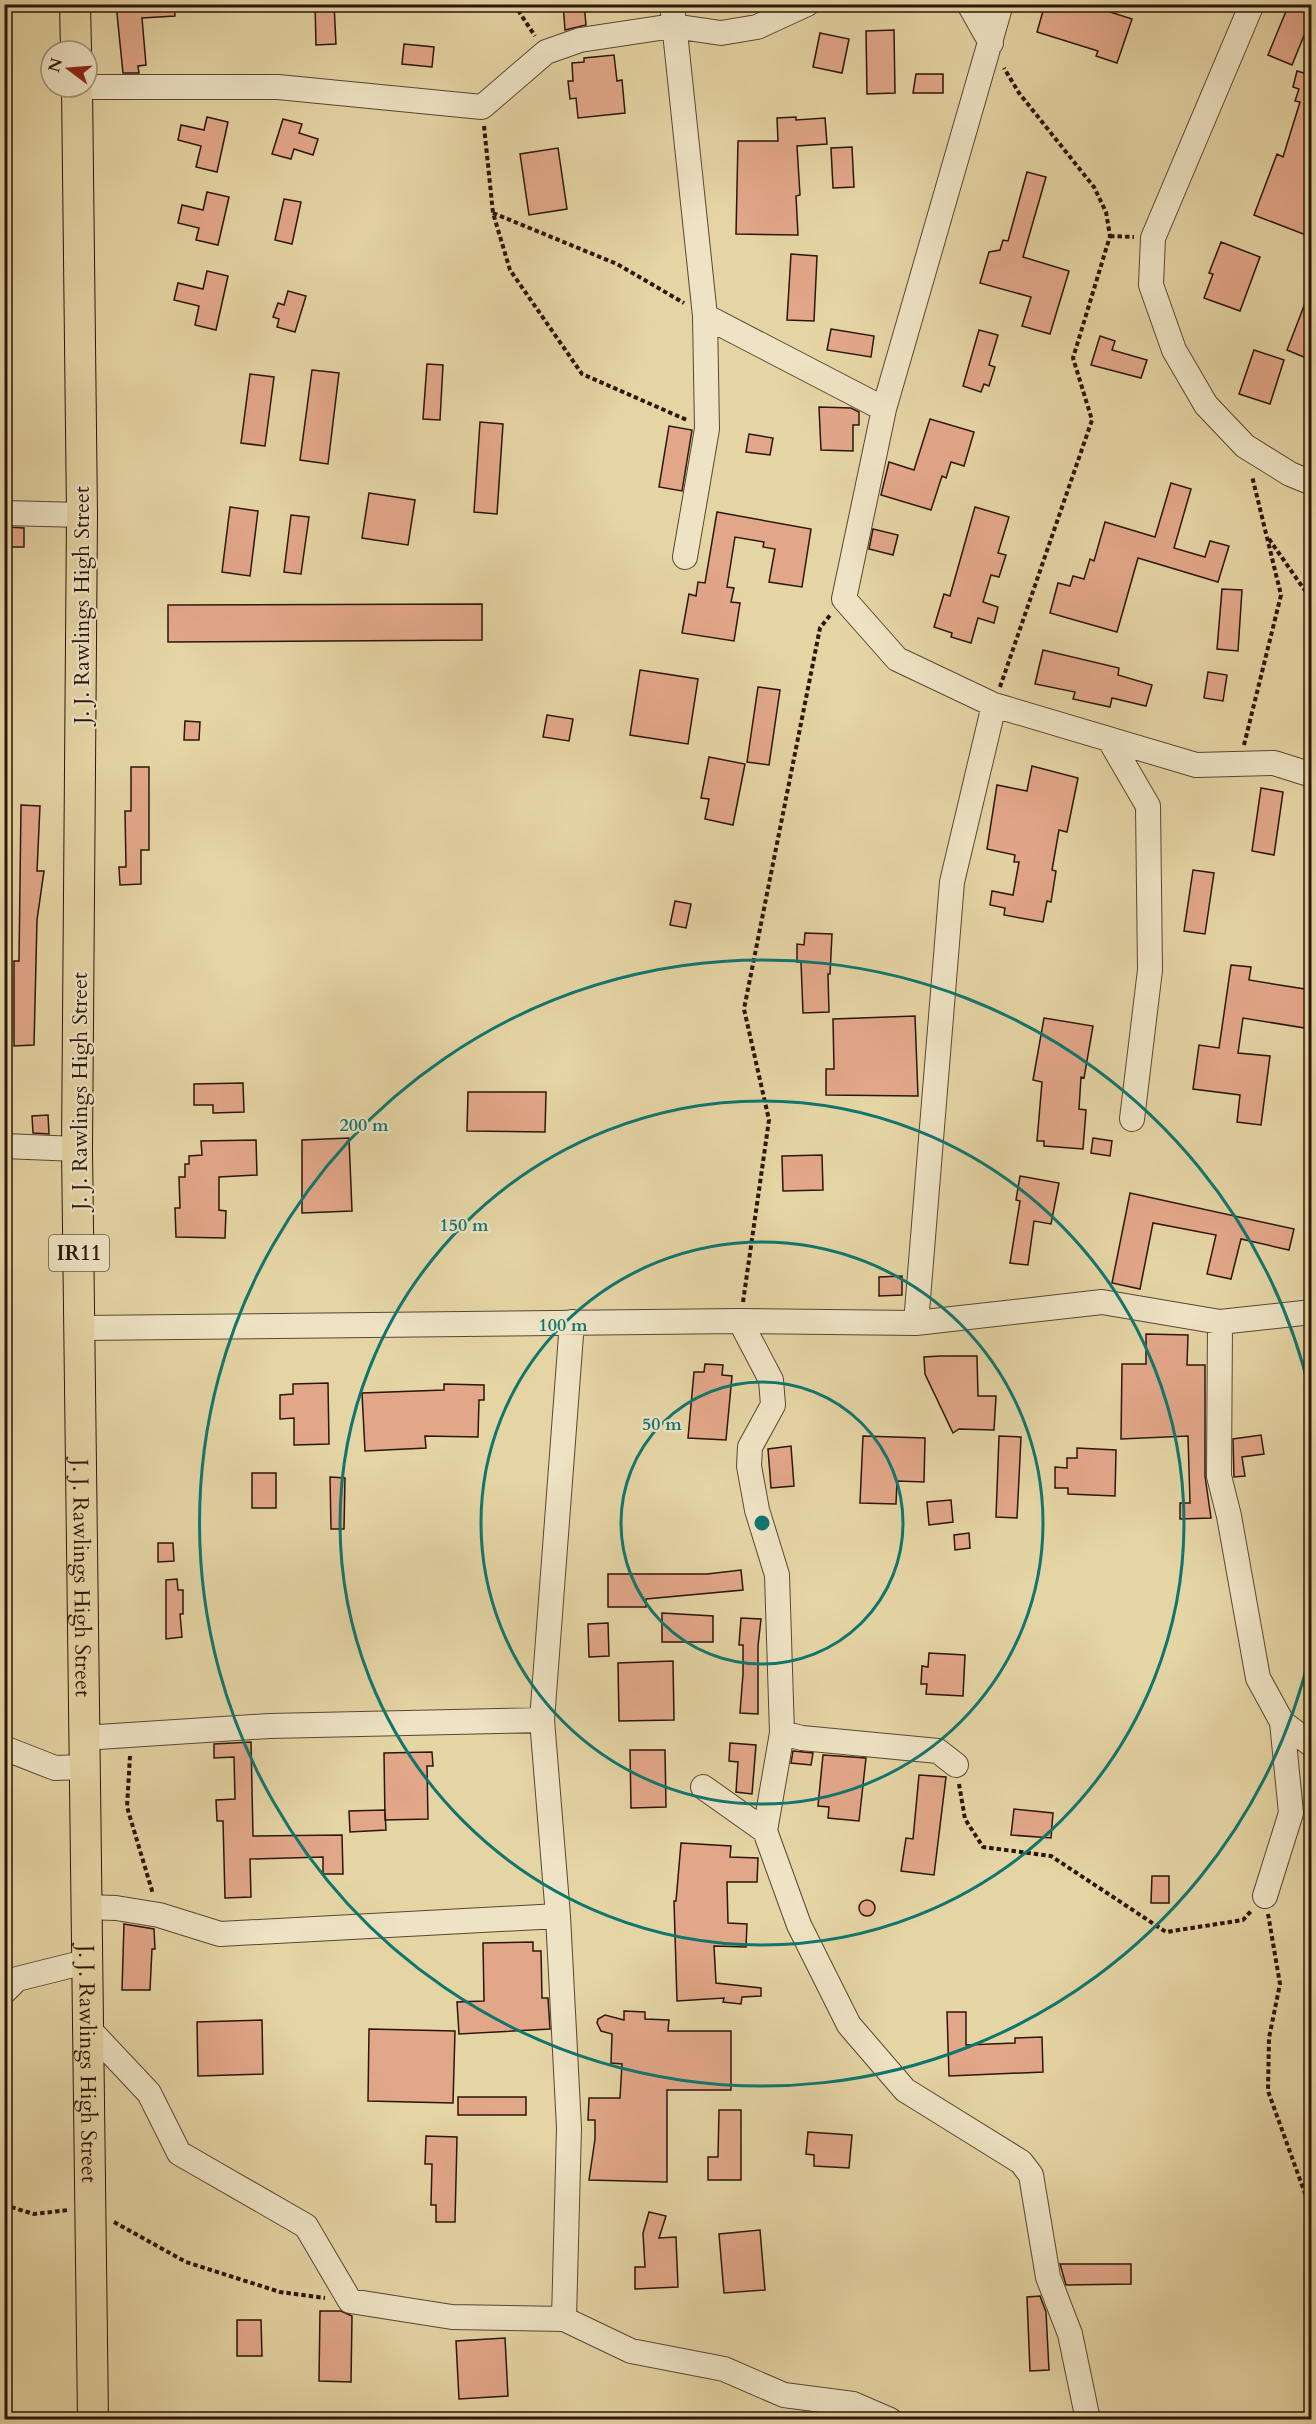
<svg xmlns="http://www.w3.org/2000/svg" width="1316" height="2424" viewBox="0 0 1316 2424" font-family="Cardo,serif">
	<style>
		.building { fill: #e2a789; stroke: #2c1609; stroke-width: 1.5 }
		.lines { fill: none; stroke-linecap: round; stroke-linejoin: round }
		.minor-casing { stroke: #5a4630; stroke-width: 26 }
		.major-casing { stroke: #2c1609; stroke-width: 32 }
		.path { stroke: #2c1609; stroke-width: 4; stroke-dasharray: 4.5 3; stroke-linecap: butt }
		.minor { stroke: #eee3c4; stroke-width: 24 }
		.major { stroke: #e5d4a4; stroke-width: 30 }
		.ring { fill: none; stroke: #0f766e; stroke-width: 3 }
		.labels { text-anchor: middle; stroke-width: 4.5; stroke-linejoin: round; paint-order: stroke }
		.shield { fill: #eee3c4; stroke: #665441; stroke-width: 1.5 }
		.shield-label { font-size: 21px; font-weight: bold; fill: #2c1609 }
		.street-label { font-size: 22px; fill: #2c1609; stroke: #eee3c4 }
		.centre { fill: #0f766e; stroke: #eee3c4; stroke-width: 3 }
		.ring-label { font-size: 18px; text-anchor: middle; font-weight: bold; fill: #0f766e; stroke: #eee3c4; stroke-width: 4.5; stroke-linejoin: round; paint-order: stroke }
	</style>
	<rect width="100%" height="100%" fill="#e5d4a4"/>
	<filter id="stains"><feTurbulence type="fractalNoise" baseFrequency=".00333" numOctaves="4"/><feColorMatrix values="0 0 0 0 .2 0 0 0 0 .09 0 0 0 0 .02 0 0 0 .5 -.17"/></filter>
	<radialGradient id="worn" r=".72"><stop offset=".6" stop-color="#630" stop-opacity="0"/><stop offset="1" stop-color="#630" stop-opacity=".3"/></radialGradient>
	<path class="building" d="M116,4H174L175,16L142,18L146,65L138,66L139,73H123Z
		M315,4H334L336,44L316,45Z
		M563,4H584L586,25L565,30Z
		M1045,4H1106L1104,10L1132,19L1117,63L1096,56L1098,51L1037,32Z
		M1289,4H1311V18L1292,65L1268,55Z
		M894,30L895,93L867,94L866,31Z
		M820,33L849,39L842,73L813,67Z
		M404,44L434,47L432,67L402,64Z
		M614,55L617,81L622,80L625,113L578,118L576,98L570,99L568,81H573L572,63L584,62V58Z
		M1308,61H1311V145L1306,163L1311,165V171L1305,190L1311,193V237L1254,215L1277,154L1283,157L1300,102L1295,101L1299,89L1293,87L1297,71L1304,73Z
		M916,74H943V93H913Z
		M207,117L228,122L217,172L196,167L201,146L178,140L181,125L204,130Z
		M796,117V120L825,118L827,144L797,146L800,195L796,196L798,235L736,234L738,141H778L777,118Z
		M283,119L302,124L299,133L318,139L313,155L294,149L291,159L272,154Z
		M852,147L854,187L833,188L831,148Z
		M558,148L567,209L529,215L520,154Z
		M1027,172L1046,177L1023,257L1069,271L1050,334L1022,326L1031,297L980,283L989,252L1000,250L1003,240L1008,241Z
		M207,192L229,197L218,245L196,240L199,228L178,223L182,205L203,210Z
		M284,199L301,202L292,244L275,240Z
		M1221,242L1260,257L1240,311L1204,298L1213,274L1209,273Z
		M791,254L817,256L814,321L787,320Z
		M207,271L228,276L216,330L195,325L199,306L174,300L178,283L203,289Z
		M288,291L306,296L295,332L277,327L279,319L273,317L278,303L284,305Z
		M1309,293H1311V360L1287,350Z
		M831,329L874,336L871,357L827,350Z
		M979,330L998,335L989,365L995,367L989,386L984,384L981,392L963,386Z
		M1100,336L1115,341L1112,350L1147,360L1141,378L1091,365Z
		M1254,350L1284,360L1270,404L1239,394Z
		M427,364L443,365L440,420L423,419Z
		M312,370L339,373L328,464L300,460Z
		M250,374L274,377L265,446L241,443Z
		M819,407L851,408L859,412V425H853V451L821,450Z
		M930,419L974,432L964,466L951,462L946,478L942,476L931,510L881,495L889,462L914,470Z
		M480,422L503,424L497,514L474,512Z
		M669,426L692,430L682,491L659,487Z
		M749,434L773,438L770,455L746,452Z
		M1171,483L1191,489L1174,548L1205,557L1210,541L1229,546L1218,582L1138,558L1117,632L1050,613L1058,583L1070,586L1073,576L1084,579L1090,559L1094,561L1105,522L1155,537Z
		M369,493L415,500L408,545L362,538Z
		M230,507L258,511L250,576L222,572Z
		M975,507L1009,517L998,553L1006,555L999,577L991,575L983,602L998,607L994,623L978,618L971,643L951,637L952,633L934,627L944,594L950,596Z
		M717,512L811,529L802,587L769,582L775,549L763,547L764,542L735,537L727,587L734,588L731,602L740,603L734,641L682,633L689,594L696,596L698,582L705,583Z
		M291,515L309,517L301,574L284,572Z
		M7,527L24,528V547H7Z
		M873,529L898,535L893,555L869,549Z
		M1222,589L1242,590L1238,651L1217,649Z
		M482,604V640L168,642V605Z
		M1043,650L1119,668L1118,675L1152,685L1146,706L1112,698L1110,707L1073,699L1075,692L1035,684Z
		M640,670L698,679L688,744L630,735Z
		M1208,672L1227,675L1223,701L1204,698Z
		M758,687L780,690L769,765L747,762Z
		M547,715L573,719L569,741L543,737Z
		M185,721L200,722L199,740H184Z
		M709,757L745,764L733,825L705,819L709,799L701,798Z
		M1032,766L1078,778L1067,832L1059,830L1052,870L1056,871L1051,902L1047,901L1043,922L1004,915L1005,908L990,905L992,891L1013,895L1019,862H1014L1015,855L987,849L997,785L1027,791Z
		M131,767H149V850H141V884L120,885L119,867H126L125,811H131Z
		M1261,788L1283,792L1274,855L1252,851Z
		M21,805L40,806L37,871H44L37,920L34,1045L14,1046V961H19Z
		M1193,870L1214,873L1205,934L1184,931Z
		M675,901L691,904L686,928L670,925Z
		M805,933L832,934L830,974H828L829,1012L803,1013L801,962H797V944L804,945Z
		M1231,965L1251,967L1249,980L1311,990V1029L1243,1018L1238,1053L1270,1056L1261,1125L1237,1122L1240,1095L1193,1089L1199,1045L1219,1048Z
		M915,1016L918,1096L826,1095V1069H834L833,1019Z
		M1044,1018L1093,1026L1084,1078L1081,1077L1079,1109L1086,1110L1083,1149L1044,1146V1141H1037L1042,1082L1033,1080Z
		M243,1083L244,1112L213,1113V1105H194V1084Z
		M468,1092H546L545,1132L467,1131Z
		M48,1115L49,1134L33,1133L32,1116Z
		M349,1138L352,1211L302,1213V1140Z
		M1093,1138L1112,1141L1110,1156L1091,1153Z
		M256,1140L257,1175L219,1177V1210L226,1211L225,1238L176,1237L175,1208H180L179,1177H185V1164H189V1156L202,1155L201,1141Z
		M822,1155L823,1190L783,1191L782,1156Z
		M1020,1176L1059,1183L1051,1224L1034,1221L1028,1265L1010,1263L1020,1201L1016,1200Z
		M1130,1193L1294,1229L1289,1250L1241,1239L1231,1279L1207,1274L1216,1235L1153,1223L1140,1289L1112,1283Z
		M902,1276V1295L879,1296V1277Z
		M1146,1334L1188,1335L1187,1365H1205V1476L1211,1518L1180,1519V1503H1190L1188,1436L1121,1439L1122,1364H1146Z
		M940,1356H977L978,1396H996L994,1430L959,1429L953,1433L925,1374L924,1357Z
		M705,1364L723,1365L722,1375L732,1376L726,1440L688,1438L694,1372H704Z
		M328,1383L329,1444L294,1445V1418L280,1419V1395L293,1394V1384Z
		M444,1384L484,1385V1400H479L478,1437L425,1436L426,1448L365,1451L362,1393L444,1390Z
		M1261,1435L1264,1454L1242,1457L1245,1476L1234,1477L1233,1439Z
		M863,1436L925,1438L924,1482L897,1481L896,1504L860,1503Z
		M999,1436L1021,1437L1017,1518L996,1517Z
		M791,1446L794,1486L771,1488L768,1449Z
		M1077,1448L1116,1450L1115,1496L1068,1494V1488H1055V1467L1067,1468V1458H1077Z
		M252,1473H276V1508H252Z
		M330,1477L345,1478L344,1529H331Z
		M951,1500L953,1522L929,1525L927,1502Z
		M969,1533L970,1548L955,1550L954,1535Z
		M158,1543H173L174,1561L158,1562Z
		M741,1570L743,1590L646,1599V1607H608V1574H707Z
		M177,1579L178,1590H183V1614H180L182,1637L166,1639V1580Z
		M662,1613L713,1616V1642H662Z
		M741,1618L761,1619L758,1646V1714L740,1713L743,1674V1645H739Z
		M608,1623L609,1656L589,1657L588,1624Z
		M929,1653L965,1655L963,1696L926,1694L927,1684H921L922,1666L928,1667Z
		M673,1661L674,1720L619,1721L618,1663Z
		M251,1742L253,1836L342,1835L343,1874H323V1857L250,1859L251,1897L225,1898L223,1821H217L216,1800L235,1799L234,1757L214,1758V1744Z
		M730,1743L756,1745L752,1794L736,1792L738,1762L729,1761Z
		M630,1750H665L666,1807L631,1808Z
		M793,1751L813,1753L811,1765L791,1763Z
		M432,1752L433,1766H427L428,1819L385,1820L384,1753Z
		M823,1755L866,1758L859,1821L828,1818L829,1807L818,1806Z
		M919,1775L946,1777L934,1875L901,1871L906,1838L913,1839Z
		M1014,1809L1053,1813L1051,1838L1011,1835Z
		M385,1810L386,1830L350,1832L349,1811Z
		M681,1843L731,1846L730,1857L758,1858L757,1882H727L728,1923L747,1924L746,1947L714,1946L716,1983L761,1988V1996L742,1997L741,2004L723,2002L724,1998L677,2001L674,1901H676Z
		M1152,1876H1169V1903H1151Z
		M859 1908a8 8 0 1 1 16 0a8 8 0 1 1-16 0Z
		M124,1924L154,1929L155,1949H152L150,1990H122Z
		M533,1942V1951H541L542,1998H548L550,2029L459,2034L457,2002L484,2001L483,1943Z
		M624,2011L645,2012V2019L669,2020L668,2031H731V2090H667V2182L589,2180L595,2139V2120H588L589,2098H620L622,2064L611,2063L612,2034L601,2031L597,2023L598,2019L605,2015L624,2020Z
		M947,2012H966V2045L1015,2043V2038L1042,2037L1043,2072L949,2076Z
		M262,2020L263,2074L198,2076L197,2022Z
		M369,2029L455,2031L453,2103L368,2101Z
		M458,2097H526V2115H458Z
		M719,2110H741V2180H708V2157H718Z
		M808,2132L852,2135L849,2168L814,2166V2155L806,2154Z
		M426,2136L457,2137L455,2222H436V2205H431L432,2164H425Z
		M649,2212L666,2216L659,2238L676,2237L678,2287L635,2289V2267H645L643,2233Z
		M760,2230L765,2290L724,2293L719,2234Z
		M1060,2264H1131V2284L1066,2285Z
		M1040,2296L1046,2312L1049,2370L1030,2371L1027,2297Z
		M320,2311H341L352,2316L351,2382L319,2381Z
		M237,2320H261L262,2356H237Z
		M505,2338L508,2396L459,2399L456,2341Z"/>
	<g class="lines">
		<defs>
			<path id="minor" d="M672,4L705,316L707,429L685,557
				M969,4L991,43
				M1001,4L884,409L844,599L897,659L994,705L1196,765L1274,763L1312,775
				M1252,4L1153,238L1151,285L1174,350L1206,405L1245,446L1290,474L1312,483
				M77,87H278L482,107L546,52L580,40L673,26L721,33L757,27L807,4
				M705,316L884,409
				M4,513L82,515
				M1109,739L1148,806L1150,970L1132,1119
				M4,1146L77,1149
				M740,1321L771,1380L773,1405L750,1447L749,1466L757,1510L777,1575L782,1733L765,1831
				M1220,1322L1219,1476L1229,1516L1258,1678L1282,1722L1291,1813L1265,1896
				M916,1323L952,882L994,705
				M80,1328L740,1321L916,1323L1102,1302L1220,1322L1312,1312
				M1282,1722L1312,1745
				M782,1733L802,1738L938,1751L956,1765
				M83,1738L269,1726L542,1720
				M4,1748L55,1768L83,1767
				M703,1787L765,1831L799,1925L849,2025L905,2090L1021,2162L1031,2175L1048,2277L1070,2334L1088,2420
				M85,1907L116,1908L159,1915L220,1934L558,1916
				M4,1992L17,1979L85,1962
				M86,2026L149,2093L179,2153L306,2226L350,2301L452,2317L564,2319L631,2351L724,2369L784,2395L853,2404L890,2420
				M564,2319L569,2128L558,1916L542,1720L572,1322"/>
			<g id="major">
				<path d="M75,4L76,51"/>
				<path id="s1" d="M77,87L82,515L77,1149L93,2420"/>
			</g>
		</defs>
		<use href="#minor" class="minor-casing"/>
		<use href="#major" class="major-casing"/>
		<path class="path" d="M514,4L535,36
			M484,126L493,213L510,270L582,374L687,420
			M493,213L617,264L684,303
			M1110,236L1134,237
			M1269,539L1306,592L1312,611
			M1000,687L1092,420L1073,358L1110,236L1106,212L1094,187L1019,93L1004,68
			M1244,745L1281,595L1252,476
			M743,1302L769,1120L744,1009L820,628L831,614
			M130,1756L127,1807L153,1894
			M959,1784L965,1819L983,1847L1051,1856L1166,1932L1243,1920L1252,1910
			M1268,1914L1280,1984L1269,2038L1268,2091L1312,2213
			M4,2205L34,2214L68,2210
			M114,2222L186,2262L280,2292L325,2298"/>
		<use href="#minor" class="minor"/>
		<use href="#major" class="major"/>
	</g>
	<g class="ring">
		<circle cx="762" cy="1523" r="141"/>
		<circle cx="762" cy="1523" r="281"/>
		<circle cx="762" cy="1523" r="422"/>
		<path d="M1311 1650A563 563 0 1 1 1311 1396"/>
	</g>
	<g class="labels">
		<rect class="shield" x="49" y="1235" width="60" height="36" rx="4.5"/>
		<g class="shield-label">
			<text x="79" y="1260">IR11</text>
		</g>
		<g class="street-label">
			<text transform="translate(81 605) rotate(-90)" y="8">J. J. Rawlings High Street</text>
			<text transform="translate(79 1091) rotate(-90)" y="8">J. J. Rawlings High Street</text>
			<text dy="8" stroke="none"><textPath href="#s1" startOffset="1491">J. J. Rawlings High Street</textPath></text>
			<text dy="8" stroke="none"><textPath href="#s1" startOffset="1977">J. J. Rawlings High Street</textPath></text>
		</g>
	</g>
	<circle cx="762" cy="1523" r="9" class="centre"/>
	<g class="ring-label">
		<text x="364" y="1131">200 m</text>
		<text x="464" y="1231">150 m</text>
		<text x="563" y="1331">100 m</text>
		<text x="662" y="1430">50 m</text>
	</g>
	<rect width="1316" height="2424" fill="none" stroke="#e5d4a4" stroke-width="24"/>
	<rect x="6" y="6" width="1304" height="2412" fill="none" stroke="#2c1609" stroke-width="3"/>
	<rect x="12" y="12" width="1292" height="2400" fill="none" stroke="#2c1609" stroke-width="1.5"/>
	<g transform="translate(69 69) rotate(286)"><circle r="28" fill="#eee3c4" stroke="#a09179" stroke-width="1.5"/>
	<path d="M0-4.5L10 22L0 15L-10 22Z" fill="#8f2418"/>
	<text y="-9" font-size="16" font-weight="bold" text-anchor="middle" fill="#2c1609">N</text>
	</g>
	<rect width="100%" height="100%" filter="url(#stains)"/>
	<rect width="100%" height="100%" fill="url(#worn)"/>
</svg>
